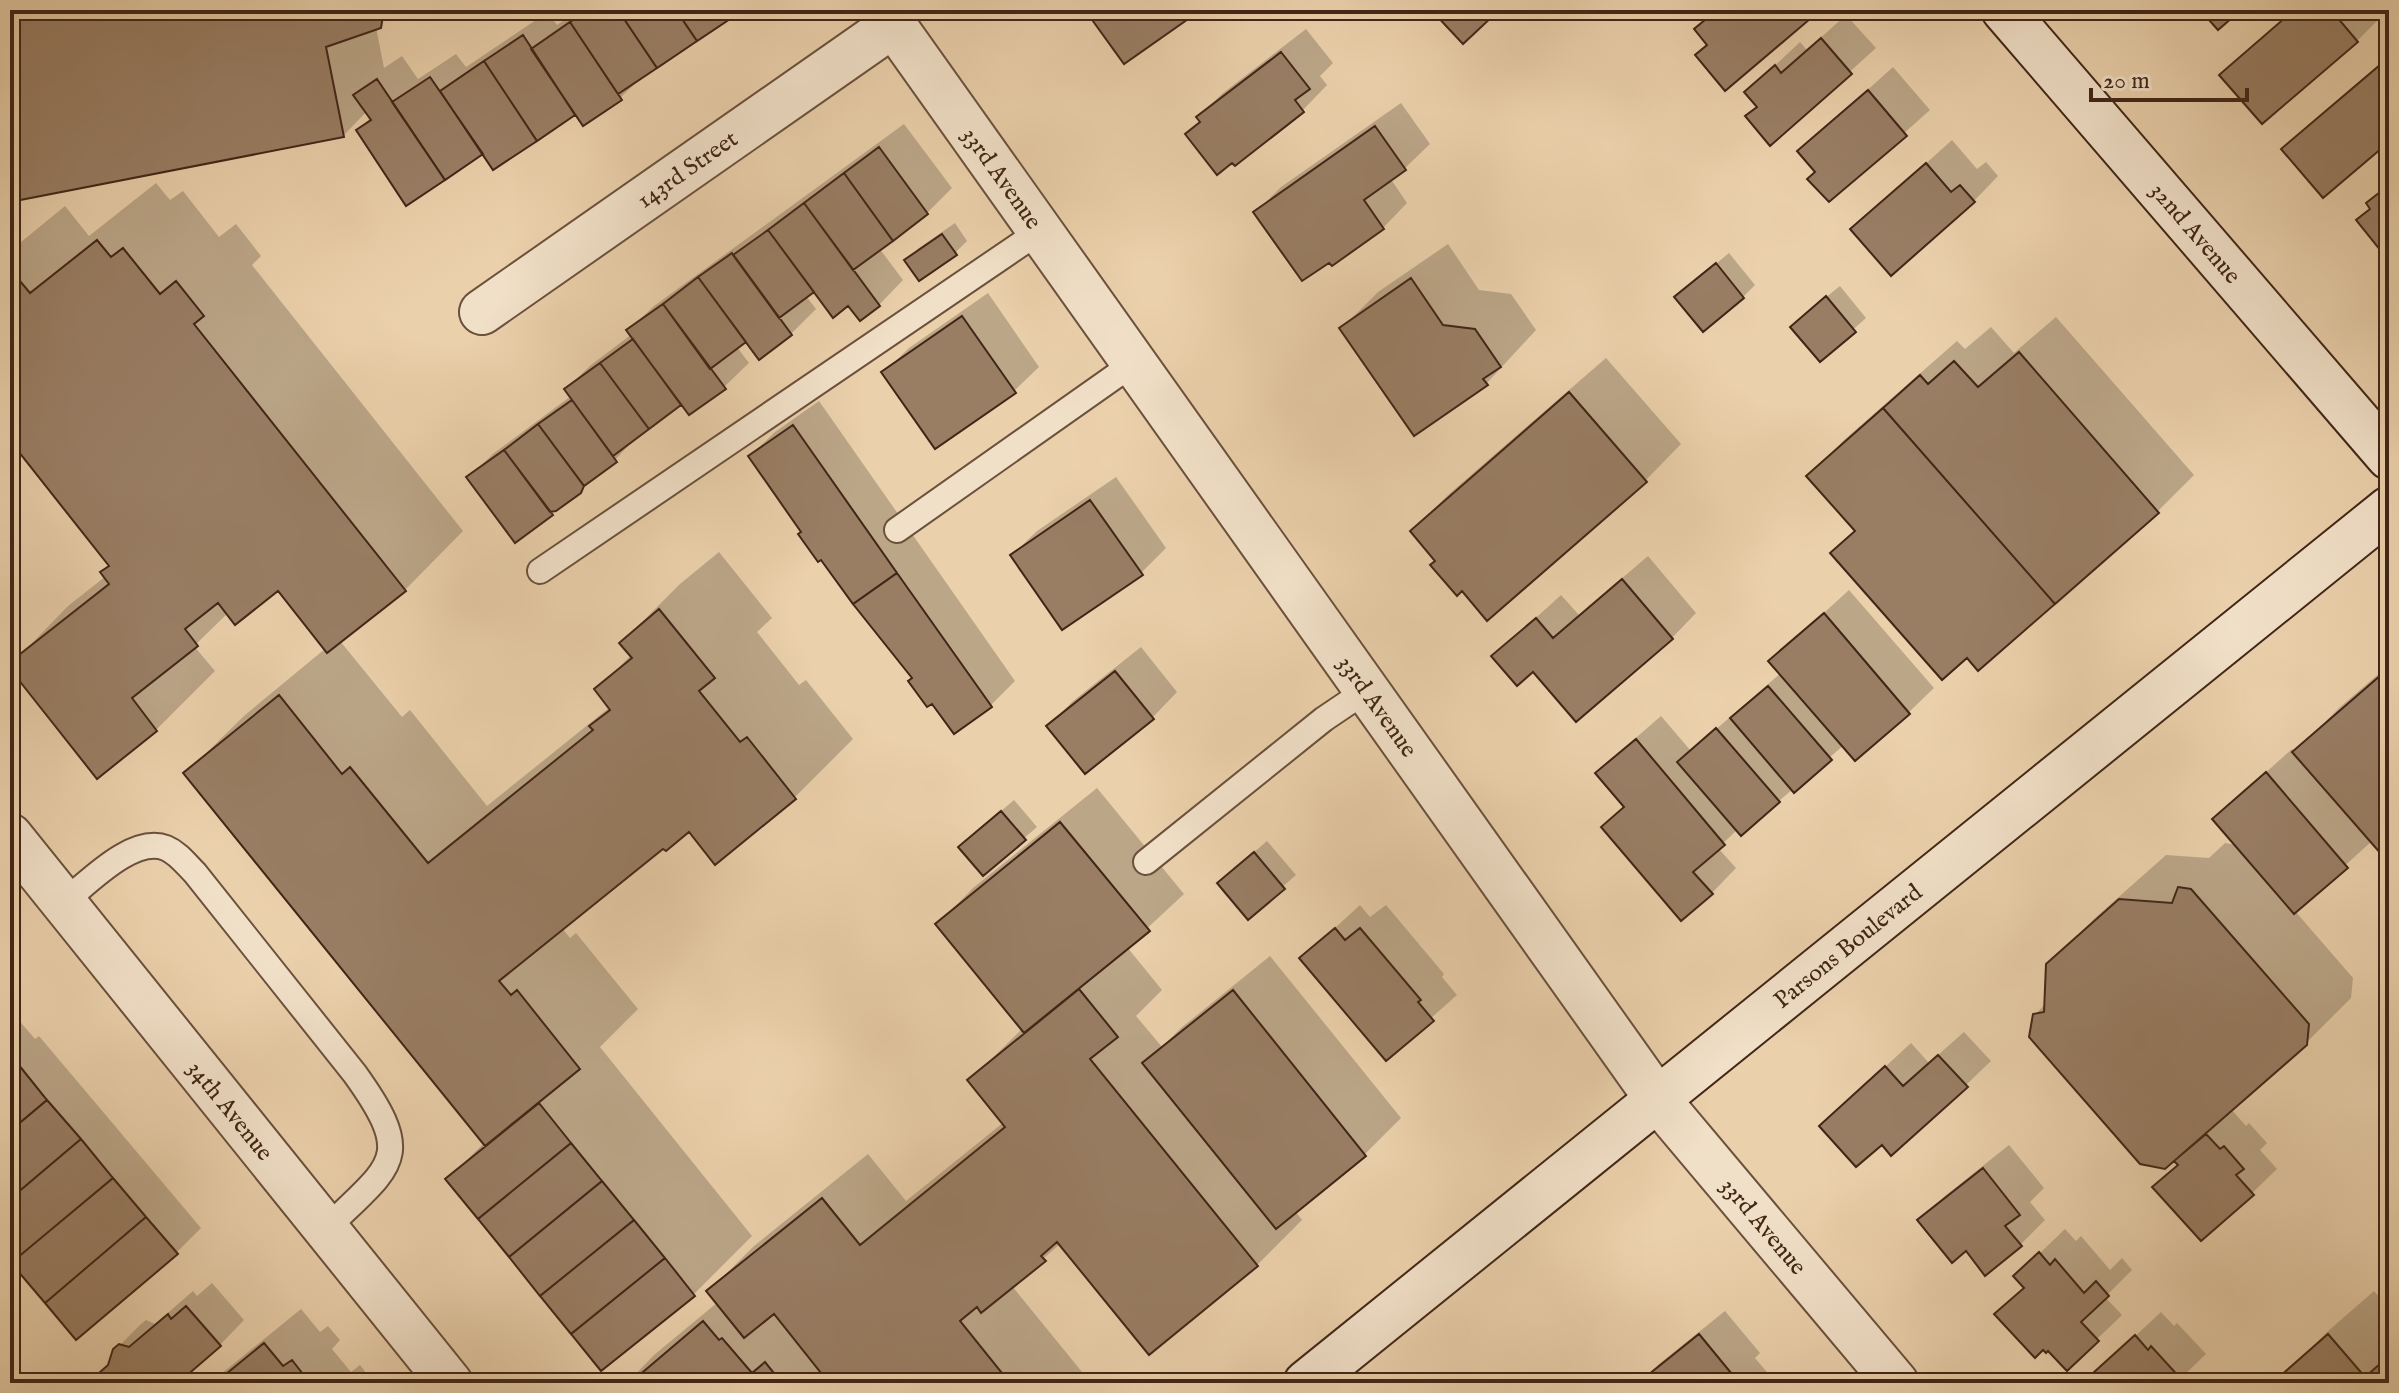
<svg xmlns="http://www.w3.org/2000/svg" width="2399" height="1393" viewBox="0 0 2399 1393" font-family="'IM FELL English',serif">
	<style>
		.shadow { fill: #0003 }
		.building { fill: #997e64; stroke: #412617; stroke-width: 2 }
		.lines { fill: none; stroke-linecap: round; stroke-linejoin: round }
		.lane-casing { stroke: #6b503c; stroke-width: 28 }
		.street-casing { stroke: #6b503c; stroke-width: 48 }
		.secondary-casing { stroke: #412617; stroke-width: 48 }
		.lane { stroke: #f1e0c8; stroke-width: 24 }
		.street { stroke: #f1e0c8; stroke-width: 44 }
		.secondary { stroke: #f1e0c8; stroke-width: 44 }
		.labels { text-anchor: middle; stroke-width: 7; stroke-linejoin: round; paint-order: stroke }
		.street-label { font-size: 24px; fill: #412617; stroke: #f1e0c8 }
	</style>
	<rect width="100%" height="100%" fill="#ead0ab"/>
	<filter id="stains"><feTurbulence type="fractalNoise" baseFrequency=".0025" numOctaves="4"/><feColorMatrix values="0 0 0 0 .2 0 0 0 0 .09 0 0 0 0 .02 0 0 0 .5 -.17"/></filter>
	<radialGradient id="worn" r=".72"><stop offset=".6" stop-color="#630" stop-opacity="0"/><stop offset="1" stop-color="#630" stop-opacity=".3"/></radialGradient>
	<path class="shadow" d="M10,10H396L376,27L384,68L402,56L418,79L456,54L466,67L548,12L557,25L579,10H741L644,75L620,98L576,112L494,167L484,152L358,131L371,117L367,111L344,135L10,200Z
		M1716,10H1816L1808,18L1709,43L1697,29Z
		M2293,10H2376L2382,16L2357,41L2262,122L2222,75Z
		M1846,15L1876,48L1771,143L1759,106L1747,92L1800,42L1807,50Z
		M1306,29L1333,63L1320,76L1327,85L1303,110L1235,163L1187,134L1201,121L1198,117L1223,93Z
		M2389,56V140L2284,149L2309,124Z
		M1893,67L1930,110L1829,200L1818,171L1800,151Z
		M1401,103L1430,144L1405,168L1390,178L1407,203L1383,228L1256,212L1281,187Z
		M904,124L952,188L927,213L879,248L903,280L879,305L848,303L815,289L806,296L816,309L791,334L759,357L747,339L737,347L749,363L724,387L682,402L639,434L615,460L552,513L469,477L494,453L571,396L566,389L591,365L632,334L629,330L654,306Z
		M1952,140L1977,169L1986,162L1998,176L1974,201L1853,229Z
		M156,183L170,200L183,191L219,237L236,224L261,256L252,265L463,531L405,590L340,641L402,717L410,710L487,806L610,707L597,690L631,655L621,643L680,584L719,552L772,618L757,632L799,685L806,680L853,739L795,797L715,862L690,830L663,846L562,928L570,938L576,933L638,1009L600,1047L752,1236L694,1294L602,1368L448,1179L485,1142L186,773L245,715L326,648L278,589L228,613L194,646L215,671L156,730L98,776L10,666L68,606L106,576L110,565L18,448L10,454V251L65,206L89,236Z
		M955,223L967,241L955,253L907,260L919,248Z
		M1448,244L1479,290L1511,294L1536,330L1486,384L1342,328L1378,292Z
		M1729,253L1755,285L1743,297H1676Z
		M1840,286L1866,318L1820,359L1804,315Z
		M988,293L1039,367L1014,391L884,372L909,348Z
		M2056,317L2194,475L2158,511L1979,669L1967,656L1832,553L1856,530L1809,476L1844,440L1957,341L1965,349L1991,327L2014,353Z
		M1606,358L1681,444L1646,480L1488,618L1412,531L1448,495Z
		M819,401L1015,681L991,705L914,678L750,456L775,432Z
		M1116,477L1166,548L1141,573L1012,555L1037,531Z
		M1648,556L1696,613L1672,638L1576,719L1533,669L1494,656L1561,595L1579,615Z
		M1849,590L1934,688L1909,712L1855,758L1844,745L1779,801L1738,829L1718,848L1736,868L1712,893L1603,827L1625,805L1598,773L1623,749L1661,716L1691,751L1781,673L1771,661Z
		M1141,647L1177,692L1153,717L1085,772L1048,726L1073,701Z
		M2389,665V860L2372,841L2295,911L2353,978L2351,998L2305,1044L2231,1109L2246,1126L2249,1123L2267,1143L2260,1150L2277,1169L2252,1193L2155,1187L2179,1163L2035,1015L2046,1003L2048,965L2094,919L2166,855L2209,858L2225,843L2237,845L2214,819L2292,749L2295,752L2340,707Z
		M1097,788L1184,894L1127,947L1162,990L1136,1016L1162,1047L1181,1028L1270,956L1401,1118L1365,1154L1295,1211L1302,1220L1257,1265L1061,1243L1012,1286L1091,1383H627L654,1355L718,1302L709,1291L754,1246L868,1154L906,1201L1004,1122L970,1080L1023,1028L938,924L973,888Z
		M1014,800L1037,827L983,873L973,835Z
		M1267,841L1296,875L1248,917L1232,871Z
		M1360,905L1370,917L1386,905L1444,974L1442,977L1457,995L1386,1058L1302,958Z
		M10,1010L35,1039L39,1036L201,1228L176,1253L76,1337L10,1257Z
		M1964,1032L1991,1061L1966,1085L1847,1102L1911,1043L1929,1063Z
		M2009,1145L2044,1188L2030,1202L2045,1220L2020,1245L1966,1248L1920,1220L1945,1196Z
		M2065,1229L2076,1241L2081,1236L2110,1270L2122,1258L2132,1270L2105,1297L2122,1315L2067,1368L2048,1348L1997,1314L2025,1286L2016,1276Z
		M212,1283L244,1320L220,1345L175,1383H97L110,1364L115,1350L140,1325L146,1320L155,1324L193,1291L197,1296Z
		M2374,1291L2389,1308V1383H2287L2282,1377L2327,1332Z
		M301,1309L320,1332L328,1326L340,1340L332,1349L351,1372L360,1365L371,1379L367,1383H210Z
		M1725,1311L1760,1353L1755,1358L1772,1378L1768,1383H1640L1659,1364Z
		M2161,1312L2174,1326L2177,1323L2206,1354L2176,1383H2085Z"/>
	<path class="building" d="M10,10H384L381,28L326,47L344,137L10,202Z
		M589,10H618L657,68L618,94L570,22Z
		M618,10H676L697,41L657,68Z
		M676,10H732L736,15L697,41Z
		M1085,10H1201L1124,64Z
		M1437,10H1490L1494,15L1463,44L1434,13Z
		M1717,10H1802L1810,19L1725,91L1695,55L1707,45L1694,29Z
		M2200,10H2241L2218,30Z
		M2294,10H2331L2358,42L2262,124L2219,75Z
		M570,22L622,100L583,126L531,49Z
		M523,35L575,115L537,141L484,61Z
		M1821,38L1852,74L1770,146L1745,116L1757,107L1744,92L1775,65L1781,73Z
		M1281,52L1310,89L1295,100L1304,112L1235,166L1232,163L1217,175L1185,134L1200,122L1196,117Z
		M484,61L537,141L493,170L440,91Z
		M2380,65L2389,75V142L2323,198L2281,149Z
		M430,77L483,154L445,180L392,102Z
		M377,79L445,180L406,206L356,130L371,120L353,95Z
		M1868,90L1907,136L1829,202L1807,179L1815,172L1797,151Z
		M1375,126L1406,170L1364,200L1384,229L1332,266L1329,263L1302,281L1253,212Z
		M879,147L928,214L893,241L844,173Z
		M1926,163L1951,192L1960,185L1975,202L1891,276L1850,229Z
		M844,173L893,241L853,270L804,203Z
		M2389,185V261L2356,220L2370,209L2366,203Z
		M804,203L880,306L860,321L848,306L833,318L768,230Z
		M768,230L814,292L779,318L733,255Z
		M942,234L957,255L919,281L904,260Z
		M97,240L111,257L123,248L160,294L176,281L204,316L194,324L406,591L327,653L278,591L235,625L218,603L185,629L198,646L132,698L157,731L97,779L10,669V662L109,584L100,572L109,566L18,451L10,457V269L30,293Z
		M732,253L792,335L759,360L698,277Z
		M1716,263L1744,298L1703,332L1674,297Z
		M698,277L746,342L710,369L663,304Z
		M1411,278L1443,325L1475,329L1501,367L1483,379L1488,385L1414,436L1339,328Z
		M1826,296L1856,332L1820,362L1790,327Z
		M663,304L726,389L689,415L626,330Z
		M962,316L1016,393L935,449L881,372Z
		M633,339L681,405L649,429L600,363Z
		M2019,352L2159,513L2055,604L1883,408L1920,375L1928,384L1954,361L1978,387Z
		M600,363L649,429L613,456L564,389Z
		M1569,392L1647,482L1487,621L1462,591L1457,596L1430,565L1435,561L1410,531Z
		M572,400L617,462L584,486L538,424Z
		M1883,408L2055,604L1978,671L1967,658L1942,680L1830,553L1855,531L1806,476Z
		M538,424L584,486L581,493L556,511L550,512L504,450Z
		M793,425L897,573L853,604L821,560L818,562L798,534L801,532L748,456Z
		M504,450L553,515L515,543L466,477Z
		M1090,500L1143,575L1062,630L1010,555Z
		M897,573L992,707L954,734L932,704L927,707L908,681L912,678L853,604Z
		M1622,579L1673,639L1576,722L1533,672L1517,686L1491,656L1536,618L1553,638Z
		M659,609L715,678L699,691L740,742L747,737L796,799L715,865L689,832L666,851L663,849L499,981L511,995L517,990L580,1069L485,1146L183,773L279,695L342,774L350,767L428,863L593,730L589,726L610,710L594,689L632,658L619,643Z
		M1824,613L1910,714L1855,761L1768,661Z
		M2389,668V863L2292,752Z
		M1115,671L1154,719L1085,774L1046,726Z
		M1768,686L1832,760L1794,793L1730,718Z
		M1716,728L1780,802L1741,836L1677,762Z
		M1636,739L1725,845L1693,872L1713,894L1681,921L1601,827L1624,807L1595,773Z
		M2266,772L2348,868L2294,914L2212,819Z
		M1001,811L1026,840L983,876L958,847Z
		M1060,822L1150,931L1024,1033L935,924Z
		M1254,852L1285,889L1248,920L1217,883Z
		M2178,887L2191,889L2309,1024L2307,1045L2165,1169L2140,1164L2029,1037L2033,1014L2044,1012L2046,964L2119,899L2172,903Z
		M1335,928L1345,940L1360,928L1421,1000L1418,1002L1434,1021L1386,1061L1299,958Z
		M1079,989L1118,1037L1090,1059L1258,1266L1149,1355L1057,1242L1041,1256L1046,1261L981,1313L977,1307L960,1321L1010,1383H829L774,1314L744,1338L706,1291L822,1198L860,1245L1005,1127L967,1080Z
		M1233,990L1366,1156L1276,1229L1142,1063Z
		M1938,1055L1968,1087L1891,1156L1882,1145L1856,1167L1819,1126L1885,1066L1903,1086Z
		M14,1059L47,1100L10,1131V1062Z
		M47,1100L81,1139L10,1199V1131Z
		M539,1103L571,1143L478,1219L445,1179Z
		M2206,1134L2220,1149L2224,1146L2244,1169L2236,1175L2254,1195L2201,1241L2152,1187L2178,1165L2174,1161Z
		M81,1139L113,1178L11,1263L10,1199Z
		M571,1143L602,1181L509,1257L478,1219Z
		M1983,1168L2020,1215L2005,1226L2022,1246L1985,1276L1966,1251L1952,1263L1917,1220Z
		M113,1178L146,1217L45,1303L11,1263Z
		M602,1181L634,1220L540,1296L509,1257Z
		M146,1217L178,1254L76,1340L45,1303Z
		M634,1220L665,1258L571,1334L540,1296Z
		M2039,1252L2050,1265L2055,1259L2084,1293L2096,1281L2109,1296L2081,1322L2099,1341L2067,1371L2048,1351L2046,1353L2043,1350L2035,1358L1994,1314L2024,1288L2013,1276Z
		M665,1258L695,1296L601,1371L571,1334Z
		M186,1306L221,1346L178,1383H95L101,1378L98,1374L108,1365L113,1349L119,1344L129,1347L168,1314L171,1319Z
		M703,1321L719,1340L722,1338L752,1373L765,1362L782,1383H630Z
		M1699,1334L1736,1379L1732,1383H1638Z
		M2328,1334L2365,1377L2389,1356V1383H2285L2279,1377Z
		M2135,1335L2148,1350L2151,1346L2182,1380L2179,1383H2082Z
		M264,1343L283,1366L292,1360L306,1378L299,1383H215Z"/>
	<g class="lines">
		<defs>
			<path id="lane" d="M897,530L1134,363
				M540,571L1040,231
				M1146,862L1324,719L1367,690
				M64,902C88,883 133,835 166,848C178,853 186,864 195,873L355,1074C416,1159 392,1164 326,1229"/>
			<g id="street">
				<path id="s1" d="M883,10L1658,1100L1896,1383"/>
				<path id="s2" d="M482,312L893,25"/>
				<path id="s3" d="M10,836L450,1383"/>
			</g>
			<g id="secondary">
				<path id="s4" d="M2004,10L2389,457"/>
				<path id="s5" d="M1306,1383L2389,509"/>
			</g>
		</defs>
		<use href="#lane" class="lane-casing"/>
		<use href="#street" class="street-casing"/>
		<use href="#secondary" class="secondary-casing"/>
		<use href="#lane" class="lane"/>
		<use href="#street" class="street"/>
		<use href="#secondary" class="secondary"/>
	</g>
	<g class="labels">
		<g class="street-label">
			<text dy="8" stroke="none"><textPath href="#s2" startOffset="250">143rd Street</textPath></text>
			<text dy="8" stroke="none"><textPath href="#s1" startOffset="206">33rd Avenue</textPath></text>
			<text dy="8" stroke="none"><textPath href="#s4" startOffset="294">32nd Avenue</textPath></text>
			<text dy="8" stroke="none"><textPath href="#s1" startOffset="854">33rd Avenue</textPath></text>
			<text dy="8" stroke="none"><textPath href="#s5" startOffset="696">Parsons Boulevard</textPath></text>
			<text dy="8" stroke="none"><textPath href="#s3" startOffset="352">34th Avenue</textPath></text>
			<text dy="8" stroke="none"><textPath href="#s1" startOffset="1502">33rd Avenue</textPath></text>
		</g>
	</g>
	<rect width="2399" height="1393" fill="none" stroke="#ead0ab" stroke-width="40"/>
	<rect x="12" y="12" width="2375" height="1369" fill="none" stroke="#412617" stroke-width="4"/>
	<rect x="20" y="20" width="2359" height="1353" fill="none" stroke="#412617" stroke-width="2"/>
	<path d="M2091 88v12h156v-12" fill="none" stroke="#412617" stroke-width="4"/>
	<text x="2103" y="88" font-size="24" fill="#412617" stroke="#f1e0c8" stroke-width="6" paint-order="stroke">20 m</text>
	<rect width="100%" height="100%" filter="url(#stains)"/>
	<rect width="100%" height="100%" fill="url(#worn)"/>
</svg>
